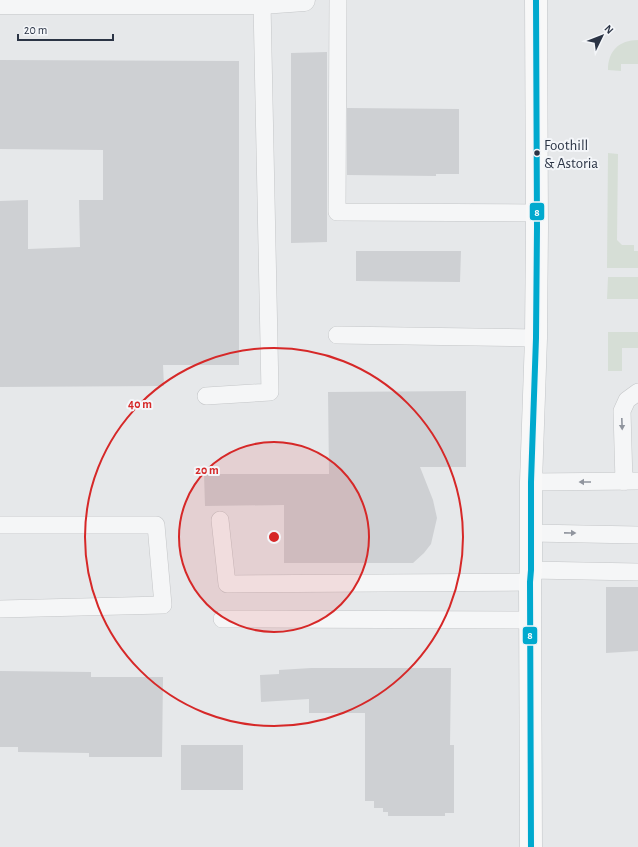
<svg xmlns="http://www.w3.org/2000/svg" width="638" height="847" viewBox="0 0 638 847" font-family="'Alegreya Sans',sans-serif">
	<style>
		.garden { fill: #d6ded6 }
		.building { fill: #ced0d3 }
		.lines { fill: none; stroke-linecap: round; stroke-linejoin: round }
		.lane-casing { stroke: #c4c6c8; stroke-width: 18 }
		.street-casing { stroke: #c4c6c8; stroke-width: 23 }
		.primary-casing { stroke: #c2c5c8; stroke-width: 23 }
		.lane { stroke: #f5f6f7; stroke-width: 17 }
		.street { stroke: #f5f6f7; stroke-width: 22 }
		.primary { stroke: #f8f8f8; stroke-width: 22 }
		.bus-1-casing { stroke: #f4f6f9; stroke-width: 9 }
		.bus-1 { stroke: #00a9ce; stroke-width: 6 }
		.oneway { fill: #90959e }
		.ring { fill: none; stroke: #d62828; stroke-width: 2 }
		.bus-dot { fill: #2b3445; stroke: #f4f6f9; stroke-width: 1.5 }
		.labels { text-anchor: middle; stroke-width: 4; stroke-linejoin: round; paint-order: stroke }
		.bus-label { font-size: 15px; fill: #2b3445; stroke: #f4f6f9; text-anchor: start }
		.centre { fill: #d62828; stroke: #f4f6f9; stroke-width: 2 }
		.ring-label { font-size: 12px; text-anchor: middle; font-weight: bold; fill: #d62828; stroke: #f4f6f9; stroke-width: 4; stroke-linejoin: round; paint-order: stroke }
		.line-badge { stroke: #f4f6f9; stroke-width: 1.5 }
		.badge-label { font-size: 11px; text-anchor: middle; font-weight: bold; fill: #fff }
	</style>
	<rect width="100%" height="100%" fill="#e6e8ea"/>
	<path class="garden" d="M638,40V64H621V71L608,70C608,51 619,40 638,40Z
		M608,153L618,154L617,240L622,245H634V251H638V268H607Z
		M608,277H638V299H607Z
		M608,332H638V348H622V371H608Z"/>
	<path class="building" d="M327,52V242L291,243V53Z
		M0,60L239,61V365H163L164,386L0,387V201L28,200V249L80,247L79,200H103V150L0,149Z
		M347,108L459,109V174H436V176L347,175Z
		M356,251H461L460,282L356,281Z
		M466,391V467H420L433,500L437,518L431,544L424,553L413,563H284V505L205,506L204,474H329L328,392Z
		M606,587H638V651L606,653Z
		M311,668H451L450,745H454V813H445V816H388V812H383V808H374V801H365V713H309V699L261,702L260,675L279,674V670Z
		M0,671L91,672V677H163L162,757H89V753L18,752V747H0Z
		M181,745H243V790H181Z"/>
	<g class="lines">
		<defs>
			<path id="lane" d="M338,0L337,212L536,213
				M337,335L536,338
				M206,396L270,392L262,3
				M531,482L638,481
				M624,482L622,411L627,400L638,392
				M220,520L227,584L530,582
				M0,525H156L163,605L0,609
				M531,533L638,535
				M531,570L638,572
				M222,619L530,620"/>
			<path id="street" d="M0,3H262L304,0"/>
			<path id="primary" d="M531,847L530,582L531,570V482L536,338L537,227L536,0"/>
		</defs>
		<use href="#lane" class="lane-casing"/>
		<use href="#street" class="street-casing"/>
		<use href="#primary" class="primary-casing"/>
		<use href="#lane" class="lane"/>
		<use href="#street" class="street"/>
		<use href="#primary" class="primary"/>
		<defs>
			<path id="bus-1" d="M531,847L530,582L531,570V482L536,338L537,227L536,0"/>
		</defs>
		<use href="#bus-1" class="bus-1-casing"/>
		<use href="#bus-1" class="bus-1"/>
	</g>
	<defs><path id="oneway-solid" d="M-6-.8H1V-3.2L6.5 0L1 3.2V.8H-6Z"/></defs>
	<g class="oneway">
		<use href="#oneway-solid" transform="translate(622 424) rotate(88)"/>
		<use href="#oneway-solid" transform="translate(585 482) rotate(-180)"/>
		<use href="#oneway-solid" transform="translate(570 533) rotate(1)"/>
	</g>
	<circle cx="274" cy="537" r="95" fill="#d62828" fill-opacity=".12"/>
	<g class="ring">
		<circle cx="274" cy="537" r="95"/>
		<circle cx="274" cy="537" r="189"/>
	</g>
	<circle class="bus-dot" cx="537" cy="153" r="3.5"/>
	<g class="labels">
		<g class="bus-label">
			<text x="544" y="150">Foothill<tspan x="544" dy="18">&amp; Astoria</tspan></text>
		</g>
	</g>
	<circle cx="274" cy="537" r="6" class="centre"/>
	<g class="ring-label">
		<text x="140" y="408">40 m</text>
		<text x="207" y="474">20 m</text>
	</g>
	<g class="line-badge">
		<rect x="529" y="202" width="16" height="19" rx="4" fill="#00a9ce"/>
		<rect x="522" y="626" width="16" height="19" rx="4" fill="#00a9ce"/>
	</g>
	<g class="badge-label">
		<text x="537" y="216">8</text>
		<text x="530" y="639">8</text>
	</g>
	<g transform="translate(602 36) rotate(47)" stroke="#f4f6f9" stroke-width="3" paint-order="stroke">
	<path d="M0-3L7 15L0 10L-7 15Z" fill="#2b3445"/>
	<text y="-6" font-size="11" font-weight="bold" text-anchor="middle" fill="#2b3445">N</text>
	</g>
	<path d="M18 34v6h95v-6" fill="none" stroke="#2b3445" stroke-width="2"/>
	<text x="24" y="34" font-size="12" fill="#2b3445" stroke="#f4f6f9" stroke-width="3" paint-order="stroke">20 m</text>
</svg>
